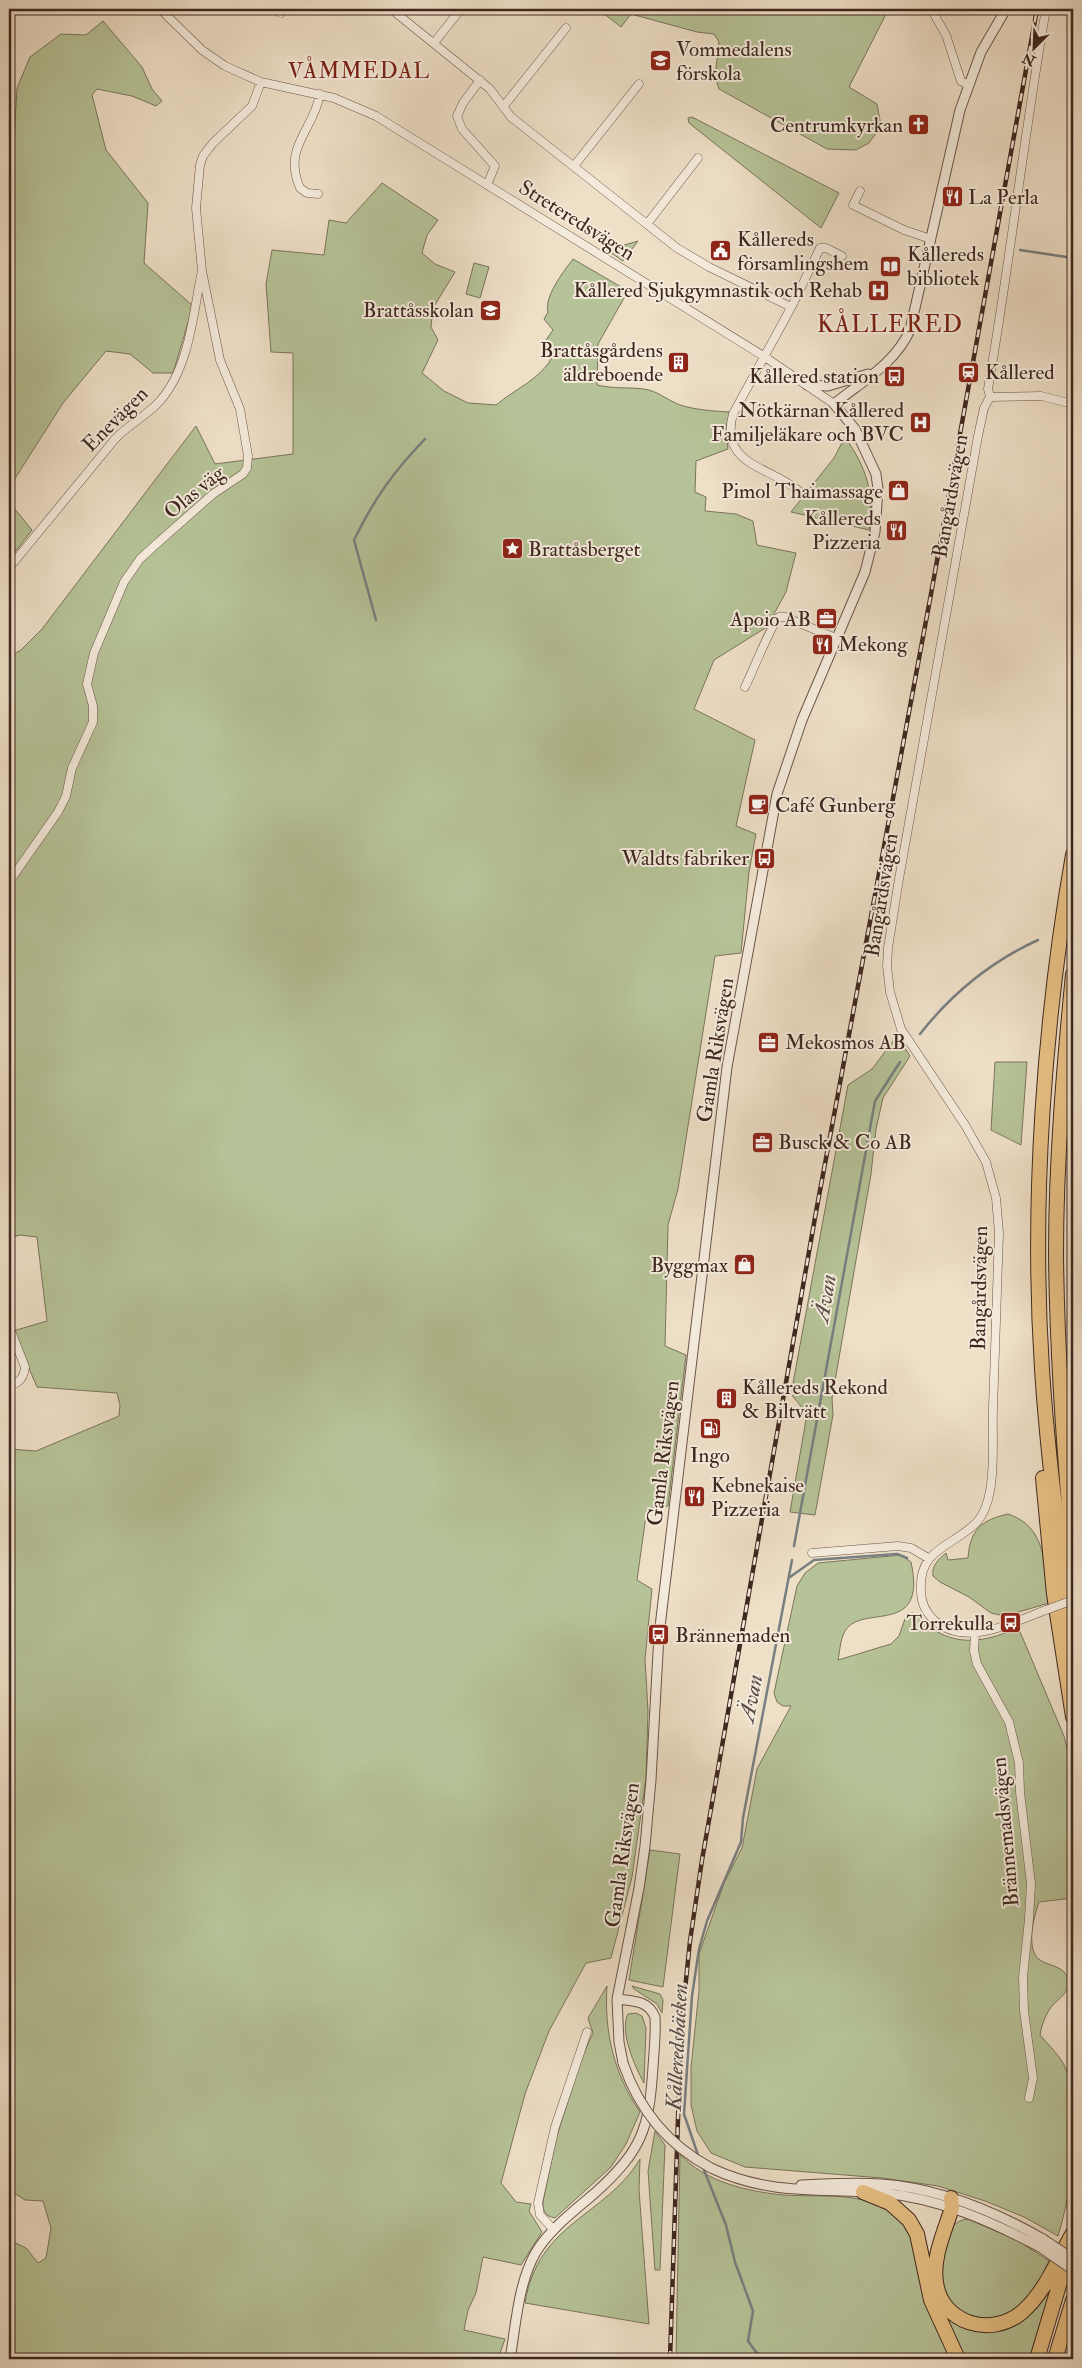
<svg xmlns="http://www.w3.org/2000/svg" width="1082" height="2368" viewBox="0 0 1082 2368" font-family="'IM FELL Double Pica',serif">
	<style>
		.green { fill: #b6c297; stroke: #7a745b }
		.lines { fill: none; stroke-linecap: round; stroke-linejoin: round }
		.stream { stroke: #787f80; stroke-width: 2.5 }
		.minor-casing { stroke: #6a5549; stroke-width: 9 }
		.tertiary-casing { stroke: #6a5549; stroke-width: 11 }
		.motorway-casing { stroke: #3e271f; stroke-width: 16 }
		.minor { stroke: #f4eadb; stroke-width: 8 }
		.tertiary { stroke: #f4eadb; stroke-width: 9 }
		.motorway { stroke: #e7c084; stroke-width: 14 }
		.rail-casing { stroke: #3e271f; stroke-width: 4.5 }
		.rail { stroke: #f4eadb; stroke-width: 2.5; stroke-dasharray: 8; stroke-linecap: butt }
		.minor-bridge-casing { stroke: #6a5549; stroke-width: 9; stroke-linecap: butt }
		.tertiary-bridge-casing { stroke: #6a5549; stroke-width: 11; stroke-linecap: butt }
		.minor-bridge { stroke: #f4eadb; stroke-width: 8 }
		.tertiary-bridge { stroke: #f4eadb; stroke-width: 9 }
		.labels { text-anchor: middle; stroke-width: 4; stroke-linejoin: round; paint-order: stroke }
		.poi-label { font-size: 21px; fill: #3e271f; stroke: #f4eadb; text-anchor: start }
		.street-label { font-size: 21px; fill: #3e271f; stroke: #f4eadb }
		.neighbourhood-label { font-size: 22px; letter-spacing: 1px; fill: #7a1f14; stroke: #f4eadb }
		.water-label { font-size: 22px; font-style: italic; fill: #564c47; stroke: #f4eadb }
		.quarter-label { font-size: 24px; letter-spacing: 1px; fill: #7a1f14; stroke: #f4eadb }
	</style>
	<rect width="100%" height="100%" fill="#eedfc7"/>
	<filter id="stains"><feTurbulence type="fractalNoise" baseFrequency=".004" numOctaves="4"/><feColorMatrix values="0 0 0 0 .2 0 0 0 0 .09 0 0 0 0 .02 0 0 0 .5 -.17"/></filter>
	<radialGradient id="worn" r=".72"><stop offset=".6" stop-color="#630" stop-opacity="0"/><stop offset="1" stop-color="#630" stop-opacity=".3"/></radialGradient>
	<path class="green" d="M598,9H884L886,14L849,87L877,104L881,126L869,143L856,150L827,149L719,89L715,77L719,42L714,34L697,32L631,14L621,27Z
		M103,21L142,67L152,89L162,101L156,106L132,96L97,89L92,95L106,150L148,203L144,263L193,306L173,373H153L130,354L106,351L63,403L9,488V168L13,160L17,88L30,57L61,34L86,35Z
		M692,117L839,193L821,228L689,123L688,118Z
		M382,183L438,220L427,235L422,253L435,264L455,272L433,308L431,327L438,340L422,373L444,391L468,403L496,405C515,389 541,379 553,356L546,340L553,330L544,319L548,312C544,296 564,271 573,259L628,291L598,344L597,385C613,389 628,387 644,389C658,391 667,400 680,405C696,410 713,411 730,412L726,428L728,449L696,461L695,492L706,497L705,511L736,514L753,521L757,545L796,553L786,592L767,627L714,660L694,709L755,740L736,826L756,834L749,872L741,953L715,956L678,1189L668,1225L665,1346L686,1355L668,1506L647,1509L637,1580L652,1589L645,1659L648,1711L646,1778L632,1877L611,1958L586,1963L549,2031L525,2094L501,2183L516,2202L531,2204L529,2211L542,2232L521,2265L483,2257L476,2293L468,2310L464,2330L505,2339L498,2359H9V2240L26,2248L38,2263L46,2258L51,2228L43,2201L25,2200L11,2191L9,2194V1449L36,1451L119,1416L120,1405L117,1393L37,1387L13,1331L47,1321L37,1237L20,1235L9,1238V657L21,650L42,629L196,426L215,464L293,454V353L271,352L266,284L272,250L324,255L329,220L346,223Z
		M638,241L623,261L607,250L614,245L621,246Z
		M474,263L489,267L480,298L466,294Z
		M845,437C867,469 874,491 869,530L791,512L834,458Z
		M9,502L32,530L9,560Z
		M897,1036L910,1056L883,1098L876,1129L871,1174L832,1398L833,1415L815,1515L790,1512L807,1414L791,1394L848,1085L872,1069Z
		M995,1062H1027L1021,1145L991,1130Z
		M1008,1514C1048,1527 1044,1567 1049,1603L1005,1616L991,1613L969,1597L940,1582L933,1576C931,1566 939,1559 946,1553L948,1560L968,1558C970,1530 981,1520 1008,1514Z
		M901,1555L911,1562C928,1640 859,1601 844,1633C840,1641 840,1651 838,1660L891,1644L899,1636L906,1616L912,1613C922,1615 927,1625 936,1631C962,1647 993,1640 1018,1627L1064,1736L1073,1773V1898L1039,1902C1034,1916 1025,1950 1040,1960C1049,1966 1065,1966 1068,1979C1071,1994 1056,1999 1049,2010C1045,2017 1041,2027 1040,2035C1049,2046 1063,2058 1067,2072C1082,2123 1073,2186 1058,2236L1024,2217L985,2201L938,2186L882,2178L745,2167L711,2153L697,2131L691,2105V2067L699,1991V1954L724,1883L742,1848L757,1769L791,1706H783L777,1702L774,1693L797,1586L805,1573L818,1563Z
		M650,1850L680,1854L663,1987L629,1980Z
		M607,1986C604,2032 614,2074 640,2112L626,2144L611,2167L555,2218C545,2216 543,2212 543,2202L556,2139L582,2057L593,2033L588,2018Z
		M632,1986L660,1994L663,2000L662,2013L657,2004L634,1989Z
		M636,2013L642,2016L646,2028L644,2083C635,2067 619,2031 628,2014Z
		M655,2131L665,2145L660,2270H655L648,2171Z
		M680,2154C704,2182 750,2192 784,2195C824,2198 878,2188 905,2227C917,2245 915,2266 921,2285C928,2311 940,2335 952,2359H676Z
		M640,2159L639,2190L649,2324L525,2303C538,2222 605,2217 640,2159Z
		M968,2219L1017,2240L1049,2261C1040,2279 1032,2299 1014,2311C1004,2318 994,2320 982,2318C943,2312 936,2278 946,2245C950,2231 951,2221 968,2219Z
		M1057,2270L1029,2359H963L938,2304L993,2331Z"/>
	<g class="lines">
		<path class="stream" d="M1020,250L1073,258
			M376,620L354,540C374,499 394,471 425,439
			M920,1034C953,992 990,962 1038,940
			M794,1546L875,1101L900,1062
			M790,1577L814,1560L897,1554L907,1558
			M699,2158L684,2114L692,1996L699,1949L707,1921L741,1842L743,1818L792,1560
			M702,2165L726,2225L735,2262L753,2311L748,2341L756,2352L769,2359"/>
		<defs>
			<path id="minor" d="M160,9L202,50L225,66L261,82L334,98L376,116L765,357L834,404
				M272,9L281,13
				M391,9L490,89L511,117L677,248L709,267L791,307
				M931,9L946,35L961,81L968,85
				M1046,9C1024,135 1010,262 988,389L990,397L984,408L978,436L899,879L888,948L887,966L890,992L901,1029L965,1125L986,1162L996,1198L999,1233C997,1291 995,1349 993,1408C992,1435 995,1464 990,1491C988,1502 984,1514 977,1522C953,1547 918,1548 921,1591C921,1602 926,1613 935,1621C967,1648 1013,1622 1046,1610
				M434,43L461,9
				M480,80L463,103L457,116L462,129L495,166L487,185
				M503,107L566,28
				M574,166L639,84
				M860,191L853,205L904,230L931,239
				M318,194L307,193L300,188C282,147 314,130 320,94
				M647,224L698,158
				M990,397L1041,396L1073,404
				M799,491C769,466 719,465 733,414L793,304L820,248H826L842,256
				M9,568L115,439C128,425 146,416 159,402C189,369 193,316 201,275
				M745,687C751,675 773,621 779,617H785L838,639
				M9,882L58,812L66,796L72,768L93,722V706L87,684L94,653L124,582L140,559L153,547L213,494L243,474L247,468L248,456L240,409L220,360L202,271L196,208L200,165L203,156L213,143L252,106L261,82
				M9,1326L25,1367C24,1378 19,1383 9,1386
				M812,1553L898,1546L911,1548L928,1558
				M975,1633L974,1651L977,1664L1009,1722L1019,1763L1020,1792L1031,1884L1029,1919L1023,1977L1024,2011L1033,2078L1029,2098
				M554,2230L540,2215L538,2203L555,2127L587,2032"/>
			<path id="tertiary" d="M807,385L828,386L868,374
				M623,2063L619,2042L617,1999L639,1888L645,1846L651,1780L659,1635L727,1067L777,794L802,720L865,572L875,532L878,489L876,474L855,429L834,404C861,382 895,364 910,330L960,110L981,52L1006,9
				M711,2168C770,2196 821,2188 882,2193C939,2198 990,2221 1040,2247
				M801,2185C828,2184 855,2182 881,2184C939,2188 994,2211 1043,2239
				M510,2359C516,2325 518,2283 536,2252C550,2229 574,2211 595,2193C642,2150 649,2130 653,2067C654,2051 656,2034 655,2017C648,2000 633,2001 617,1999"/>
			<path id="motorway" d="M1073,855C1044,1021 1031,1201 1042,1369C1048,1462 1061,1555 1073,1647
				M1073,974C1064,1067 1056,1160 1056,1254C1057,1354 1064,1453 1073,1552
				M1043,1478L1054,1594L1073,1717
				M863,2192L890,2203L909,2220L917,2234L931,2300L958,2359
				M951,2198L952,2208C945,2230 932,2258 936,2282C941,2323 990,2338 1021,2313C1045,2293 1058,2259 1073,2233
				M1037,2359L1069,2252
				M1055,2359L1073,2300"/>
		</defs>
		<use href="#minor" class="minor-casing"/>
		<use href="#tertiary" class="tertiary-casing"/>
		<use href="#motorway" class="motorway-casing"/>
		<use href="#minor" class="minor"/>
		<use href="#tertiary" class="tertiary"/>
		<use href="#motorway" class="motorway"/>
		<defs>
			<path id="rail" d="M670,2359L681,2029L690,1941L702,1860L816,1212L931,594L1037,9"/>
		</defs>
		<use href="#rail" class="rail-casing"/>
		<use href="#rail" class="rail"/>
		<defs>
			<path id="minor-bridge" d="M1046,1610L1073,1600"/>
			<path id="tertiary-bridge" d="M623,2063C639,2110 668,2145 711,2168
				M1043,2239L1073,2259
				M1040,2247L1073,2270"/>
		</defs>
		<use href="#minor-bridge" class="minor-bridge-casing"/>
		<use href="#tertiary-bridge" class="tertiary-bridge-casing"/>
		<use href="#minor-bridge" class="minor-bridge"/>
		<use href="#tertiary-bridge" class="tertiary-bridge"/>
	</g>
	<defs>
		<symbol id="school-square" viewBox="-11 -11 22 22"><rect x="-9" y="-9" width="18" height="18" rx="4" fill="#8f2418" stroke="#f4eadb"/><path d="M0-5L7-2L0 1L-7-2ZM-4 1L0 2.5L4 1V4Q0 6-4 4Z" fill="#fff"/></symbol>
		<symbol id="church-square" viewBox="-11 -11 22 22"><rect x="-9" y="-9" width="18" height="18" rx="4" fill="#8f2418" stroke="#f4eadb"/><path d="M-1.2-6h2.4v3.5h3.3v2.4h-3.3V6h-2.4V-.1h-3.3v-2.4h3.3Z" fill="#fff"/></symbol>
		<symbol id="restaurant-square" viewBox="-11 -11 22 22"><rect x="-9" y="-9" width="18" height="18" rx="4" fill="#8f2418" stroke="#f4eadb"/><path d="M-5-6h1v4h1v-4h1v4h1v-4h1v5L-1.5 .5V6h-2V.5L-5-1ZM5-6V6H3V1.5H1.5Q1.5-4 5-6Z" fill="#fff"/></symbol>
		<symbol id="civic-square" viewBox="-11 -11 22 22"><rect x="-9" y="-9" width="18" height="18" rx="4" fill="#8f2418" stroke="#f4eadb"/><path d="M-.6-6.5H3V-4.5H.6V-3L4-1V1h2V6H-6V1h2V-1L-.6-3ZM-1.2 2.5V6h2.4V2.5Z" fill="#fff"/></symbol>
		<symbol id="library-square" viewBox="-11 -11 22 22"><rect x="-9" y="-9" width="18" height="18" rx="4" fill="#8f2418" stroke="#f4eadb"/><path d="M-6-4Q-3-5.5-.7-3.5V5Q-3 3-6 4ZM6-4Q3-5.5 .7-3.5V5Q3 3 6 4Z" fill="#fff"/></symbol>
		<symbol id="hospital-square" viewBox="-11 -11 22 22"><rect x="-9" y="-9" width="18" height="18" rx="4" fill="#8f2418" stroke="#f4eadb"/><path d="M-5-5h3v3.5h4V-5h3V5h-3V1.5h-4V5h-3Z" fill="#fff"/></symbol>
		<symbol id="building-square" viewBox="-11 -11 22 22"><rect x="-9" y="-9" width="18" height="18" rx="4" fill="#8f2418" stroke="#f4eadb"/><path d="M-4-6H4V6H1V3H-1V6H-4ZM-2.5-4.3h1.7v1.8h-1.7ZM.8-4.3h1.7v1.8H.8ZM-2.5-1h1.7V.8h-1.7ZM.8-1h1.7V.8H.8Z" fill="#fff"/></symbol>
		<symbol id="station-square" viewBox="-11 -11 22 22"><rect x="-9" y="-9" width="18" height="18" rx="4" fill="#8f2418" stroke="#f4eadb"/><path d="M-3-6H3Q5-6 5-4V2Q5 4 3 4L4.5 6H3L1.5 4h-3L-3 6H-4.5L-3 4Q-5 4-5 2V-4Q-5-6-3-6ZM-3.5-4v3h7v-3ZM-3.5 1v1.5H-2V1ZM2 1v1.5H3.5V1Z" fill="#fff"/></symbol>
		<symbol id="bus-square" viewBox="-11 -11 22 22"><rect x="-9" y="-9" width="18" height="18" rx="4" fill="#8f2418" stroke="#f4eadb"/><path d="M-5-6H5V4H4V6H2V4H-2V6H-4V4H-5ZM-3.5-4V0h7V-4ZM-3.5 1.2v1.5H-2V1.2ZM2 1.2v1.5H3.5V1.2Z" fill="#fff"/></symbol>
		<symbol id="shop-square" viewBox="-11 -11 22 22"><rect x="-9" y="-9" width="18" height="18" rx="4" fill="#8f2418" stroke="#f4eadb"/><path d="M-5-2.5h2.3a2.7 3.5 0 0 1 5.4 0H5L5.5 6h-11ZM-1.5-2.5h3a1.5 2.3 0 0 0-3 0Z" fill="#fff"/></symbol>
		<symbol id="sight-square" viewBox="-11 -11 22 22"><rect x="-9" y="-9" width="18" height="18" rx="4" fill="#8f2418" stroke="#f4eadb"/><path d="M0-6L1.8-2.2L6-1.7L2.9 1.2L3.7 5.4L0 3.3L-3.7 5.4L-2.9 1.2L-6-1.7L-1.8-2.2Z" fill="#fff"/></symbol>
		<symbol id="office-square" viewBox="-11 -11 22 22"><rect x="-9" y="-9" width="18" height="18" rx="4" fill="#8f2418" stroke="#f4eadb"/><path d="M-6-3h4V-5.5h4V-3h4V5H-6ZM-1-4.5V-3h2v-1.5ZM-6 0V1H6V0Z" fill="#fff"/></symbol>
		<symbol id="cafe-square" viewBox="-11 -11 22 22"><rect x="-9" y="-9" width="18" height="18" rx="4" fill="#8f2418" stroke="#f4eadb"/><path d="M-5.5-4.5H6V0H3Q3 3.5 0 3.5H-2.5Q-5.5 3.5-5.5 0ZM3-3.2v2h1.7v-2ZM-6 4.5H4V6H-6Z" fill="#fff"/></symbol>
		<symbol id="fuel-square" viewBox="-11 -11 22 22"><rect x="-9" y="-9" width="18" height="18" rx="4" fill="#8f2418" stroke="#f4eadb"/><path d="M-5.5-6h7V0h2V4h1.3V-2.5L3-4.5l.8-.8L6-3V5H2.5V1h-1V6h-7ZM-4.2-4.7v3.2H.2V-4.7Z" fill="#fff"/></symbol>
	</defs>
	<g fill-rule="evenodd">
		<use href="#school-square" x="648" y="48" width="25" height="25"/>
		<use href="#church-square" x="906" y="112" width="25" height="25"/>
		<use href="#restaurant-square" x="940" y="184" width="25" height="25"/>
		<use href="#civic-square" x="708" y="238" width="25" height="25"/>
		<use href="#library-square" x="878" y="254" width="25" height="25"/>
		<use href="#hospital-square" x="866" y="278" width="25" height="25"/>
		<use href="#school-square" x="478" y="298" width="25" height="25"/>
		<use href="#building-square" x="666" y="350" width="25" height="25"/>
		<use href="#station-square" x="956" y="360" width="25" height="25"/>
		<use href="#bus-square" x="882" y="364" width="25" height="25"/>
		<use href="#hospital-square" x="908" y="410" width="25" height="25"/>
		<use href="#shop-square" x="886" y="478" width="25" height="25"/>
		<use href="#restaurant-square" x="884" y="518" width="25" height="25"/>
		<use href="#sight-square" x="500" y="536" width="25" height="25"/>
		<use href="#office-square" x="814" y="606" width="25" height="25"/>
		<use href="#restaurant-square" x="810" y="632" width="25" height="25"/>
		<use href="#cafe-square" x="746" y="792" width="25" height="25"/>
		<use href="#bus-square" x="752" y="846" width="25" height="25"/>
		<use href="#office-square" x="756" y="1030" width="25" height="25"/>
		<use href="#office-square" x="750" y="1130" width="25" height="25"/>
		<use href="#shop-square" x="732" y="1252" width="25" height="25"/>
		<use href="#building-square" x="714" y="1386" width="25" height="25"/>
		<use href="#fuel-square" x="698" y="1416" width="25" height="25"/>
		<use href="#restaurant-square" x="682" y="1484" width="25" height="25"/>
		<use href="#bus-square" x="998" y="1610" width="25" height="25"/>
		<use href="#bus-square" x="646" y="1622" width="25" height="25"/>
	</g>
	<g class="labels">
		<g class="poi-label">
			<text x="676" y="56">Vommedalens<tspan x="676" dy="24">förskola</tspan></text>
			<text x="903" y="132" text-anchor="end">Centrumkyrkan</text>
			<text x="968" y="204">La Perla</text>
			<text x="737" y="246">Kållereds<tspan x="737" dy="24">församlingshem</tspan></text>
			<text x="907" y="261">Kållereds<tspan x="907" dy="24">bibliotek</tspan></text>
			<text x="862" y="297" text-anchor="end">Kållered Sjukgymnastik och Rehab</text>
			<text x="474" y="317" text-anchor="end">Brattåsskolan</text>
			<text x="663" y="357" text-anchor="end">Brattåsgårdens<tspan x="663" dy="24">äldreboende</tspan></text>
			<text x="985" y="379">Kållered</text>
			<text x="879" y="383" text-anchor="end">Kållered station</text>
			<text x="904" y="417" text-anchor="end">Nötkärnan Kållered<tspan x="904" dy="24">Familjeläkare och BVC</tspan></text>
			<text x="883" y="498" text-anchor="end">Pimol Thaimassage</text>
			<text x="881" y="525" text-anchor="end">Kållereds<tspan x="881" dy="24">Pizzeria</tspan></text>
			<text x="528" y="556">Brattåsberget</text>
			<text x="811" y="626" text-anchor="end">Apoio AB</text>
			<text x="838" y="651">Mekong</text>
			<text x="775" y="812">Café Gunberg</text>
			<text x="749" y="865" text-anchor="end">Waldts fabriker</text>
			<text x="785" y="1049">Mekosmos AB</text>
			<text x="778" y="1149">Busck &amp; Co AB</text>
			<text x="728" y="1272" text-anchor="end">Byggmax</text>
			<text x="742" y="1394">Kållereds Rekond<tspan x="742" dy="24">&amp; Biltvätt</tspan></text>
			<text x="710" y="1462" text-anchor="middle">Ingo</text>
			<text x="711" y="1492">Kebnekaise<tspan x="711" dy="24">Pizzeria</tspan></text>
			<text x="994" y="1630" text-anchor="end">Torrekulla</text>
			<text x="675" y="1642">Brännemaden</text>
		</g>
		<g class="street-label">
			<text transform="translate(577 220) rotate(32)" y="7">Streteredsvägen</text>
			<text transform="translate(115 419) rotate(-45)" y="7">Enevägen</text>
			<text transform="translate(194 492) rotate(-39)" y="7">Olas väg</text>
			<text transform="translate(950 496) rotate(-80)" y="7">Bangårdsvägen</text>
			<text transform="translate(881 895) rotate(-81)" y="7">Bangårdsvägen</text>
			<text transform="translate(715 1050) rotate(-81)" y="7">Gamla Riksvägen</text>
			<text transform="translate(979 1288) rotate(-89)" y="7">Bangårdsvägen</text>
			<text transform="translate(663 1453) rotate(-83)" y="7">Gamla Riksvägen</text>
			<text transform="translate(1005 1832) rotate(-95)" y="7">Brännemadsvägen</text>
			<text transform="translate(622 1855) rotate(-82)" y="7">Gamla Riksvägen</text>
		</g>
		<g class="neighbourhood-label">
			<text x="359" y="78">VÅMMEDAL</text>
		</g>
		<g class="water-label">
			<text transform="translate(824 1298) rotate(-80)" y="8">Ävan</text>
			<text transform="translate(750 1698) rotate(-79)" y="8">Ävan</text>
			<text transform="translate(676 2047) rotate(-87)" y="8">Kålleredsbäcken</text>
		</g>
		<g class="quarter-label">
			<text x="890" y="332">KÅLLERED</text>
		</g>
	</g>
	<rect width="1082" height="2368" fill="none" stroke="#eedfc7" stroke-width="30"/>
	<rect x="10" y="10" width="1062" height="2348" fill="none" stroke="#3e271f" stroke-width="2.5"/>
	<rect x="15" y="15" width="1052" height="2338" fill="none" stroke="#3e271f"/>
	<g transform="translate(1034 48) rotate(204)" stroke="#f4eadb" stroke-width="4" paint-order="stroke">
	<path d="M0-4L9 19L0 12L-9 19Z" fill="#3e271f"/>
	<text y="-8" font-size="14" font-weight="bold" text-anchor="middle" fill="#3e271f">N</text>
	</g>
	<rect width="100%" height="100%" filter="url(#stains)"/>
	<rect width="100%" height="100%" fill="url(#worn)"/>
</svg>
